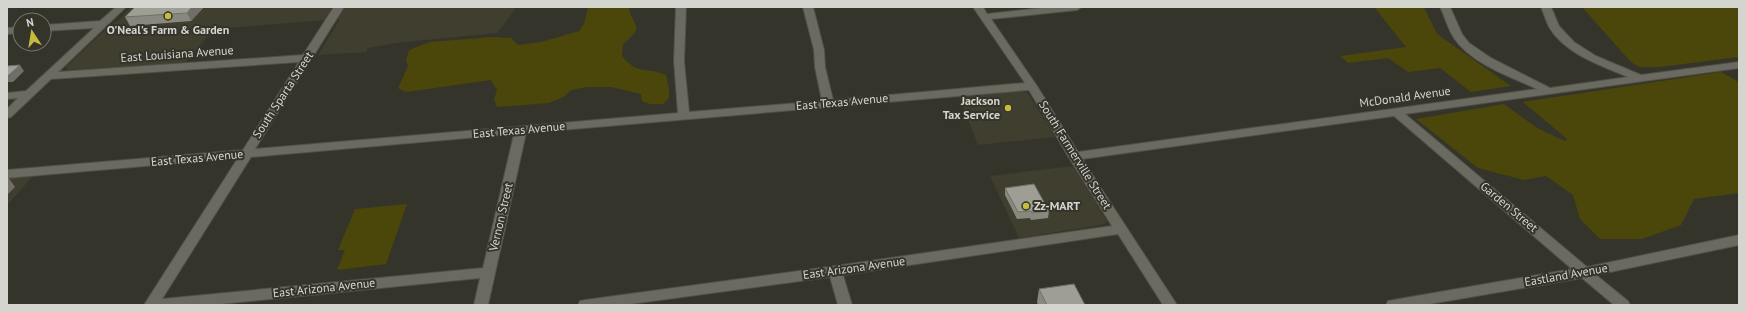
<svg xmlns="http://www.w3.org/2000/svg" width="1746" height="312" viewBox="0 0 1746 312" font-family="'PT Sans',sans-serif">
	<style>
		.built { fill: #3f3e2f }
		.green { fill: #4b4609 }
		.lines { fill: none; stroke-linecap: round; stroke-linejoin: round }
		.minor-casing { stroke: #504f48; stroke-width: 2 }
		.minor { fill: #6a6a60; fill-rule: evenodd }
		.wall { fill: #89887f }
		.shaded-wall { fill: #6f6f68 }
		.building { fill: #9f9e94; stroke: #6f6f68 }
		.poi-dot { fill: #c6bc3c; stroke: #34342b; stroke-width: 1.5 }
		.labels { text-anchor: middle; stroke-width: 4; stroke-linejoin: round; paint-order: stroke }
		.poi-label { font-size: 12px; font-weight: bold; fill: #d5d5cf; stroke: #34342b }
		.street-label { font-size: 12px; fill: #d5d5cf; stroke: #34342b }
	</style>
	<rect width="100%" height="100%" fill="#34342b"/>
	<path class="built" d="M131,7H515L514,11L497,33L396,43L368,48L366,52L318,55L340,19L214,29L185,63L67,70L66,67L109,26L119,20Z
		M1018,91L1026,92L1029,95L1055,137L978,145L959,97Z
		M1073,166L1107,221L1106,223L1101,225L1019,238L990,176Z
		M33,176L7,205V178Z"/>
	<path class="green" d="M588,7H629C632,28 647,24 623,44L622,56C639,76 645,66 666,75L669,89V98L663,104H650L642,101L641,94L611,87H587L571,90L565,96L549,103L497,107L494,99L497,90L491,80L406,92L398,88L408,66L406,60L409,50L430,42L492,37L511,38L518,45L541,42L579,31L584,24Z
		M1374,7H1424L1437,34L1511,86L1471,92L1440,68L1408,72L1388,58L1348,63L1340,56L1406,47Z
		M1582,7H1739V57L1660,67H1639L1631,62Z
		M1721,72L1737,81L1739,84V193L1694,199L1681,225L1642,239H1600L1580,219L1573,195L1546,176L1524,180L1478,168L1416,119L1504,104L1537,128L1565,141L1567,139L1523,102Z
		M407,204L386,264L337,270L345,250H338L355,209Z"/>
	<g class="lines">
		<defs>
			<path id="minor" d="M116,7H126L58,72L303,55L334,7H344L255,149L678,113L674,61L676,7H686L684,61L689,112L822,101L815,67L814,50L803,7H813L824,50L825,67L833,100L1025,83L973,7H983L987,14L1051,7H1082L1077,10L991,19L1037,86L1078,152L1537,89C1511,77 1470,63 1454,38C1448,29 1445,17 1440,7H1450L1462,34L1469,43L1491,58L1550,88L1628,77C1600,65 1565,54 1549,27C1546,21 1544,14 1541,7H1551L1559,26L1574,42L1596,56L1641,75L1739,62V68L1405,114L1587,267L1739,235V245L1596,275L1628,301L1630,305H1614L1582,278L1424,305H1386L1388,301L1393,300L1572,269L1394,116L1082,159L1177,305H1163L1118,234L843,275L852,305H838L830,277L623,305H578L580,301L585,300L835,266L1112,226L1068,156L1029,90L526,133L488,305H474L480,278L211,305H144L238,158L7,178V170L243,150L299,62L51,79L11,117L7,118V109L18,98L7,99V93L26,91L94,28L44,31V25L100,21ZM514,134L483,268L162,299L251,157Z
				M20,27V33L7,34V28Z"/>
		</defs>
		<use href="#minor" class="minor-casing"/>
		<use href="#minor" class="minor"/>
	</g>
	<path class="wall" d="M204,7L191,21L130,26L125,17Z
		M1005,188L1049,211L1048,218L1031,220L1030,218L1017,219L1005,195Z
		M1039,289L1085,305H1038L1037,302Z"/>
	<path class="shaded-wall" d="M192,7H204L191,21L187,13Z
		M20,65L24,71L13,82H7V75Z
		M8,177L15,187L7,195V178Z"/>
	<path class="building" d="M135,7H192L187,13L125,17Z
		M20,65L9,75H7V66Z
		M1034,184L1049,211L1032,213L1031,211L1018,212L1005,188Z
		M1074,284L1085,305H1047L1039,289Z"/>
	<g class="poi-dot">
		<circle cx="168" cy="16" r="4"/>
		<circle cx="1008" cy="108" r="4"/>
		<circle cx="1026" cy="206" r="4"/>
	</g>
	<g class="labels">
		<g class="poi-label">
			<text x="168" y="34">O'Neal's Farm &amp; Garden</text>
			<text x="1000" y="105" text-anchor="end">Jackson<tspan x="1000" dy="14">Tax Service</tspan></text>
			<text x="1034" y="210" text-anchor="start">Zz-MART</text>
		</g>
		<g class="street-label">
			<text transform="translate(177 54) rotate(-4)" y="4">East Louisiana Avenue</text>
			<text transform="translate(283 95) rotate(-57)" y="4">South Sparta Street</text>
			<text transform="translate(1405 97) rotate(-8)" y="4">McDonald Avenue</text>
			<text transform="translate(842 102) rotate(-5)" y="4">East Texas Avenue</text>
			<text transform="translate(519 130) rotate(-5)" y="4">East Texas Avenue</text>
			<text transform="translate(1075 155) rotate(58)" y="4">South Farmerville Street</text>
			<text transform="translate(197 158) rotate(-5)" y="4">East Texas Avenue</text>
			<text transform="translate(1509 207) rotate(40)" y="4">Garden Street</text>
			<text transform="translate(501 217) rotate(-77)" y="4">Vernon Street</text>
			<text transform="translate(854 268) rotate(-8)" y="4">East Arizona Avenue</text>
			<text transform="translate(1566 275) rotate(-10)" y="4">Eastland Avenue</text>
			<text transform="translate(324 288) rotate(-6)" y="4">East Arizona Avenue</text>
		</g>
	</g>
	<rect width="1746" height="312" fill="none" stroke="#d5d5cf" stroke-width="16"/>
	<g transform="translate(32 32) rotate(348)"><circle r="19" fill="#34342b" stroke="#74746d"/>
	<path d="M0-3L7 15L0 10L-7 15Z" fill="#c6bc3c"/>
	<text y="-6" font-size="11" font-weight="bold" text-anchor="middle" fill="#d5d5cf">N</text>
	</g>
</svg>
